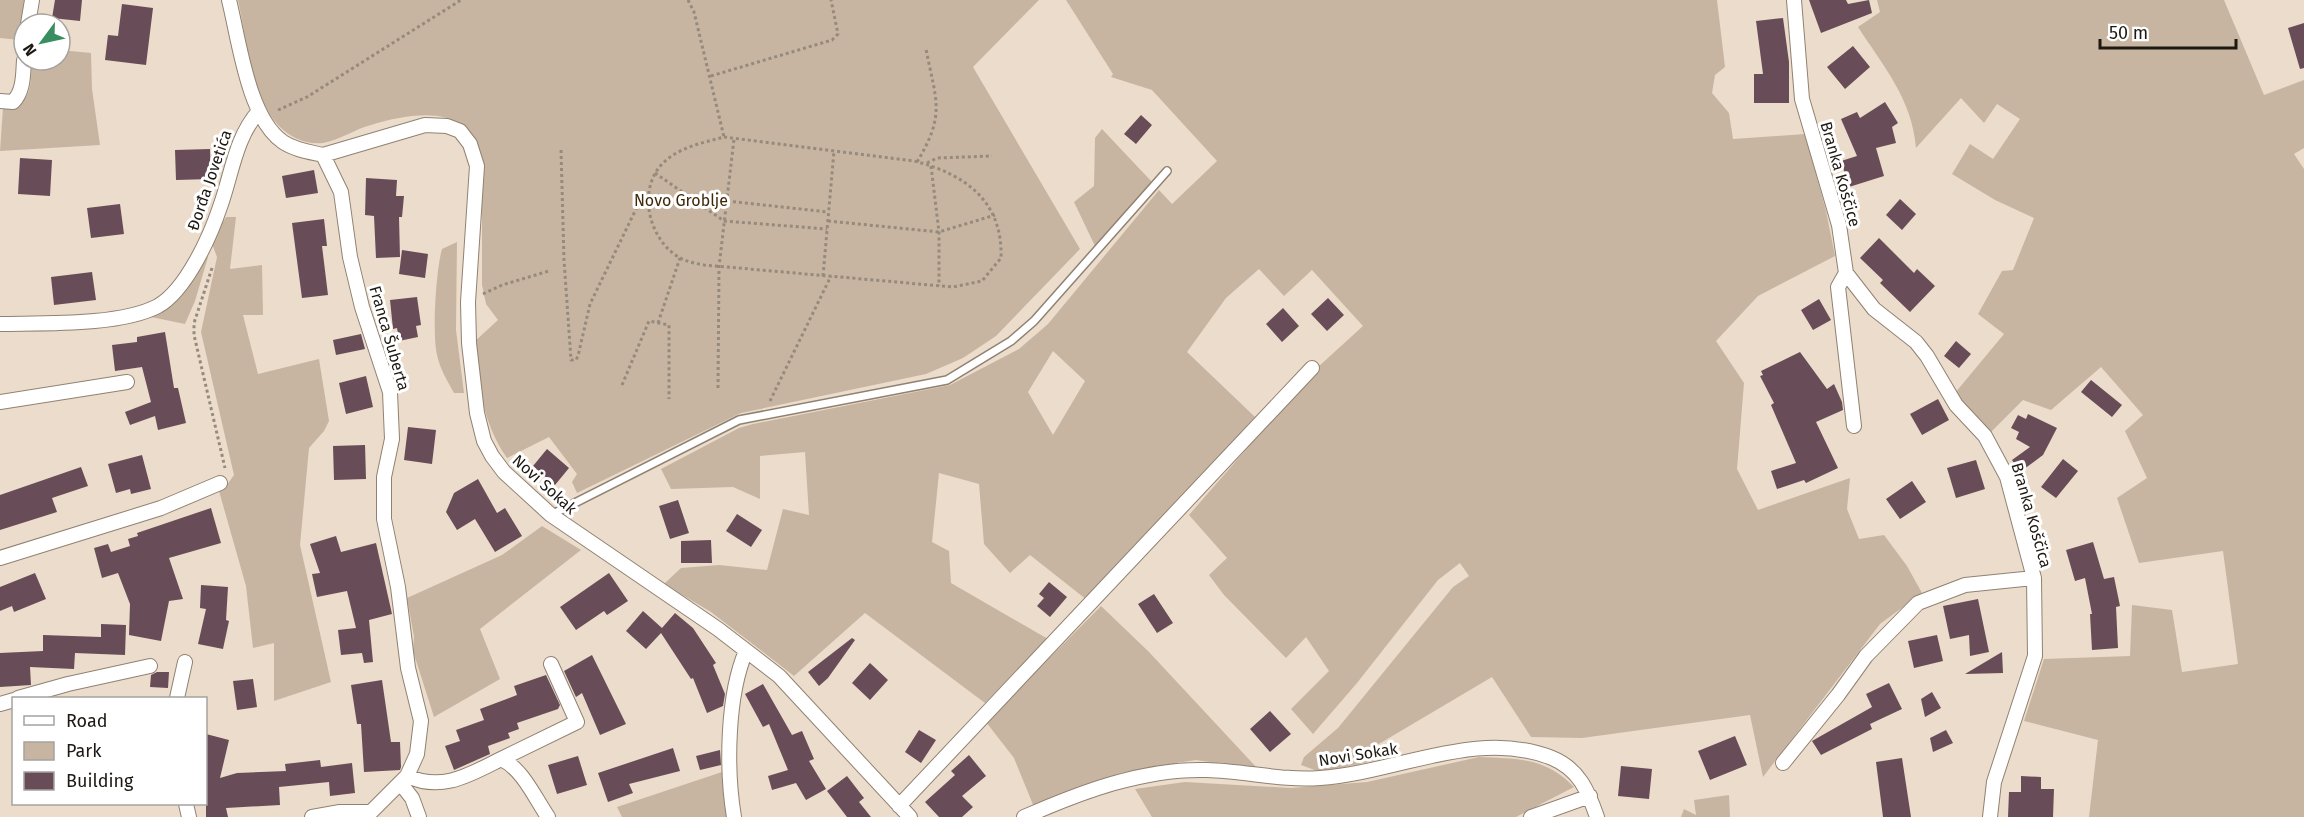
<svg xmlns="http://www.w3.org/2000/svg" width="2304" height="817" viewBox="0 0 2304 817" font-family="'Fira Sans',sans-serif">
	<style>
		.green { fill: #c7b5a1; fill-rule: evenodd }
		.building { fill: #684c58 }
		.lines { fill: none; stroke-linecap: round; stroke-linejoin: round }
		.service-casing { stroke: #908272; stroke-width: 10 }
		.minor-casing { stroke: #908272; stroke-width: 16 }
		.path { stroke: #968a7d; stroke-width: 3; stroke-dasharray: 3 3; stroke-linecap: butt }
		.service { stroke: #fff; stroke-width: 7 }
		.minor { stroke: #fff; stroke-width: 14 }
		.labels { text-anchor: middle; stroke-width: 6; stroke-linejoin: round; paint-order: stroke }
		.street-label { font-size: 16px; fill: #1d1811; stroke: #fff }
		.park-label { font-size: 16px; fill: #3f2808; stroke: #fff }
	</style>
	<rect width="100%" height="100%" fill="#ecdccb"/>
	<path class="green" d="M0,0H24L19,40L0,38Z
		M238,0H1039L973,67L1080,249L996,336L963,358L926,374L741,413L577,493L572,482L577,474L549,437L507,458C482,422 479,385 474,342L498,320L486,304L482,285V161C473,103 414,112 371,125C355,129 340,140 323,143C307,145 290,138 278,125C252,98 246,37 238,0Z
		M1066,0H1717L1725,67L1715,75L1712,93L1729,113L1733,139L1805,134L1826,211L1835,256L1758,296L1716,341L1744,383L1737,469L1758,510L1850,478L1847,509L1859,539L1884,535L1907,566L1922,593L1880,624L1763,777L1750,715L1582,738L1531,737L1492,677L1367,751L1373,761L1320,772L1301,765L1304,757L1338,728L1453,587L1469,576L1460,563L1438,580L1357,683L1313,734L1291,709L1329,671L1306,637L1286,658L1224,595L1209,575L1227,558L1189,515L1318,367L1363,326L1312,270L1284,296L1259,269L1226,298L1187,352L1255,417L1087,600L1030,555L1010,573L984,544L979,484L939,473L932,542L949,551L951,583L1048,639L985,703L865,613L794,676L711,612L664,584L681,568L719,565L767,570L783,509L809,515L805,452L760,456V499L733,487L671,489L661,469L739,428L753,424L950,385L1019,349L1048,324L1159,190L1172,204L1217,161L1152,90L1111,77L1113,74ZM1053,351L1085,381L1053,435L1028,392Z
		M1877,0H2224L2264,95L2304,80V148L2294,154L2304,169V817H2089L2098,740L2024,721L2044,659L2130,656L2132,605L2172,610L2182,672L2238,664L2223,551L2139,563L2117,498L2147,478L2125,431L2143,415L2101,367L2051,410L2023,400L1990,433L1955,393L2004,334L1978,314L2002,271L2013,270L2034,218L1995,200L1952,174L1970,144L1993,159L2020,119L1997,104L1984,123L1961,98L1916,148C1912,99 1884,67 1858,27L1880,12Z
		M60,50L91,53L92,89L100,145L0,151L3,108C34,103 30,87 32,60H60Z
		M1102,129L1152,182L1095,246L1074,202L1094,186L1095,138Z
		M226,217H236L230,269L262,265L263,315H243L258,374L319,359L329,421L324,431L309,448L300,545L331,682L274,701V643L253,648L246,586L219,491L227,485L234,475L201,332L217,257L211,241Z
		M457,242L456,330L464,393H454C447,380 440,369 437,355C432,333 436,270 442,249Z
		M205,253L208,257L195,301L185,324L151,317C179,301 190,280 205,253Z
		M542,526L581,550L480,629L500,679L434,717L413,651L414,637L407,598L502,555Z
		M1101,606L1149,652L1258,769L1196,760L1150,767L1034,807L1014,758L986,722Z
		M1479,757C1518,759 1545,757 1574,787L1516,817H1152L1135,789L1185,782L1291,788L1367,782Z
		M725,771L726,817H622L617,807Z
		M1729,795L1730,817H1681L1684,809L1696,815L1694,800Z"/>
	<path class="building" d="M55,0H82L80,21L52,18Z
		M1809,0H1846L1848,4L1869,0L1872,13L1821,33Z
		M122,4L153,8L146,65L105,60L108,35L118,36Z
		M1783,18L1789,62V103H1754V74H1763L1756,21Z
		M2304,23V68L2300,69L2288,28Z
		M1853,46L1870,67L1845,89L1827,67Z
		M1885,102L1898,123L1892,127L1896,143L1876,148L1884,176L1849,187L1841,161L1857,156L1841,119L1857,112L1860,118Z
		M1141,115L1152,125L1136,144L1124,134Z
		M210,149L211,179L176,180L175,150Z
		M20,158L52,160L50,196L18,194Z
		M314,170L318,193L286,198L282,176Z
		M366,178L397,180L396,196H404L402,217H399L400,257L376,258L374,216L365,215Z
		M1900,199L1916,214L1902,230L1886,215Z
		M120,204L124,234L91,238L87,208Z
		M324,219L327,246H322L328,295L302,298L292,223Z
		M1879,238L1914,273L1917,269L1935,286L1910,312L1880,283L1883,280L1860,258Z
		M402,250L428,254L425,278L399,274Z
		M92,272L96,300L54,305L51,277Z
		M417,297L421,325L416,326L418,337L399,341L397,328L393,329L390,300Z
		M1328,298L1344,315L1327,331L1311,314Z
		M1819,299L1831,320L1813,330L1801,310Z
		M1283,308L1299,326L1282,342L1266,324Z
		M165,332L174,388H178L186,423L158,430L155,416L130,425L125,412L151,402L142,367L115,371L112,345L137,342V337Z
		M361,334L365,349L336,355L333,340Z
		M1956,341L1971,354L1959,368L1944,356Z
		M1800,352L1827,389L1834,384L1842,402L1843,410L1816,422L1838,468L1806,483L1804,480L1777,489L1771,471L1796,463L1771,405L1774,403L1760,376L1763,375L1761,371Z
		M366,376L373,407L346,414L339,383Z
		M2091,380L2122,405L2112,417L2081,392Z
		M1938,399L1949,420L1922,435L1910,414Z
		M2028,414L2057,428L2043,455L2020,472L2012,460L2030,447L2016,439L2019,432L2011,428L2018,415L2026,419Z
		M408,427L436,430L432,464L404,460Z
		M365,445L366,479L334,480L333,446Z
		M547,449L569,468L555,485L533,466Z
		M142,455L151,489L131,494L130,489L116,493L108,464Z
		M2063,459L2078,471L2056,498L2041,487Z
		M1976,460L1985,489L1956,498L1947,468Z
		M81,467L88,486L52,498L57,512L0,530V495Z
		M478,479L497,513L505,508L522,536L495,552L475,519L457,530L446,512L454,493Z
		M1912,481L1926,502L1900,519L1886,499Z
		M678,500L689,533L670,539L659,506Z
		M211,508L221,543L169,558L183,599L169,601L161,641L129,635L130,604L118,573L102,578L94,548L108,544L111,552L130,546L128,539L138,536L137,533Z
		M737,514L762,530L751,547L726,531Z
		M336,536L341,552L376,543L392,614L369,620L373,662L364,663L362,653L341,655L338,630L356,628L347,591L317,597L312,574L320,573L310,544Z
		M711,540L712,563H681V541Z
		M2093,542L2104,579L2114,577L2120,606L2116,607L2118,648L2092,650L2090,614H2092L2085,578L2075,581L2066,550Z
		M35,573L46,599L14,612L12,606L0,611V587Z
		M609,573L628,601L607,615L604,611L576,630L560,607Z
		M1049,582L1067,597L1050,617L1037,606L1044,598L1039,594Z
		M201,585L228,587L226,620L229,621L223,649L198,644L206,609L200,608Z
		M1154,594L1173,623L1157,633L1138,604Z
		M1978,599L1989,652L1970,656L1969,635L1950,639L1943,606Z
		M643,611L662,628L675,613L693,628L716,663L713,665L725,694L723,706L707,713L693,678L691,679L661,633L646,649L626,631Z
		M101,624L126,625L125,655L75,653L74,669L30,667L31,685L0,687V653L43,651V635L101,637Z
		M1937,635L1943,661L1914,668L1908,641Z
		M852,638L855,640L828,678L819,686L808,672Z
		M2002,652L2003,673L1965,674Z
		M592,655L626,724L600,735L582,693L576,697L564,671Z
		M870,663L888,680L870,700L852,683Z
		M157,672H169L168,688L150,687L151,675Z
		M546,675L560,705L558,709L517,723L519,729L508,733L510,738L488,746L490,754L454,770L445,746L460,741L456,730L484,720L480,709L517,695L514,686Z
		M253,679L257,707L237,710L233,681Z
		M382,680L391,742H400L401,767L400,770L364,772L361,724H357L351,685Z
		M1889,683L1902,709L1870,724L1872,729L1821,755L1812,741L1872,707L1866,694Z
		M763,684L792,735L802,731L814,759L809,761L826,789L806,800L796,783L772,790L768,776L788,770L769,724L763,727L745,694Z
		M1932,692L1941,708L1925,717L1921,699Z
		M1270,711L1291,734L1270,752L1250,729Z
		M919,730L936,740L921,763L905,752Z
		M1946,730L1953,743L1933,752L1930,738Z
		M206,734L229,740L220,778L237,773L286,771L285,764L320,760L321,767L352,763L355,793L330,796L329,782L279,787L280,805L226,808L228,817H206Z
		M1735,736L1747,765L1710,780L1698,751Z
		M673,748L680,771L629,784L633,793L608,802L598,773Z
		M720,750L721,765L700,770L696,756Z
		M969,755L986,776L962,796L973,807L962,817H939L925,802L955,775L951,771Z
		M578,756L587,785L557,794L548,765Z
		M1902,758L1911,817H1883L1876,762Z
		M1621,766L1652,769L1649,799L1618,796Z
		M847,776L864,798L859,802L871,817H847L827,791Z
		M2021,776L2041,777V789H2054L2053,817H2008L2009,792H2021Z"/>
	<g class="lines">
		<defs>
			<path id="service" d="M551,515L739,420L947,380L1011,341L1034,321L1167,171"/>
			<path id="minor" d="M229,0C239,40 248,118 283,142C295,150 310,152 323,155L341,192L350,257L362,307L390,392L392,439L384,477V519L398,587L408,668L421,721L417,754L407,776L366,817
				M1794,0L1802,99L1839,225L1846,273L1874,309L1916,342L1927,356L1956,405L1985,436L2007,477L2034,578L2035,656L1994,782L1990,817
				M28,24L32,0
				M0,101L13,102C24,91 23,74 24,60
				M323,155L425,125L447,126L460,131L470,144L477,166L468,302L469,343L477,413L484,441L492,456L504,472L551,515L718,629L779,676L910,817
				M1846,273L1838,287L1854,426
				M0,324C43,323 120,326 158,306C186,290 210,237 220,207C232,174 235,138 259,111
				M0,402L127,382
				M0,558L161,508L220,483
				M18,698L68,684L150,666
				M177,698L185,662
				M0,704L14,700
				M501,759L577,722L551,664
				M1783,763L1838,695L1866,656L1918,603L1965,585L2034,578
				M407,776C442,792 469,775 501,759C522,768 535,798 548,817
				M401,784L412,798L419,817
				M186,804L189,817
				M899,806L1312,368
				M312,817L340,812H369
				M734,817C726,769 727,695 746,651
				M1024,817C1081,792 1144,768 1207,770C1245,771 1283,781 1320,778C1396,773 1477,728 1552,758C1579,769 1588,791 1597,817
				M1531,817L1590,796"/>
		</defs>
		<use href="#service" class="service-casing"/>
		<use href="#minor" class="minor-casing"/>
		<path class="path" d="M688,0L694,12L724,137
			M711,76L832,40L838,34L831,0
			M278,110L307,97L461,0
			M724,137L914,161C965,174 1003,201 1001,258L982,281L953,287L704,265C693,263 683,261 674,254C648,234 638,190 662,164C679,147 702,143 724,137Z
			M561,150L564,260L571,360H576L578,356L590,304L638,205L649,198
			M917,162C946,114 936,101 926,49
			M927,163L937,158L992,156
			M931,166L939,232V286
			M655,173L724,221L827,229
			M727,201L828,212
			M828,221L939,232L995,215
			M212,268L194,323V335L225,468
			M823,276L834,151
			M483,294L502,285L549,271
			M658,323L680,258
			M622,385L649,321L669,325V399
			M718,388L719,267L734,139
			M770,401L831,276"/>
		<use href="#service" class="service"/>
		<use href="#minor" class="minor"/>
	</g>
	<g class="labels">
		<g class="street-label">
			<text transform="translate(1841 174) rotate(74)" y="6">Branka Koščice</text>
			<text transform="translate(209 180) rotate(-71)" y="6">Đorđa Jovetića</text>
			<text transform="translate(390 338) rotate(74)" y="6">Franca Šuberta</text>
			<text transform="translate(545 484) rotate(42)" y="6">Novi Sokak</text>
			<text transform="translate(2032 515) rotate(74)" y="6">Branka Koščica</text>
			<text transform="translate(1358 754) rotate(-9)" y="6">Novi Sokak</text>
		</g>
		<g class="park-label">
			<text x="681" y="206">Novo Groblje</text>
		</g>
	</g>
	<rect x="12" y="697" width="195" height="108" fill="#ffffff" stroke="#a5a3a0" stroke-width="1.5"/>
	<rect x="24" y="716" width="30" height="9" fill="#ffffff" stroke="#a5a3a0" stroke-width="1.5"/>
	<text x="66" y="727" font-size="18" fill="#1d1811">Road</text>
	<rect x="24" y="742" width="30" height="18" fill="#c7b5a1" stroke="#a5a3a0" stroke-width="1.5"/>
	<text x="66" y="757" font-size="18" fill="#1d1811">Park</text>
	<rect x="24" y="772" width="30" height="18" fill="#684c58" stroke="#a5a3a0" stroke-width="1.5"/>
	<text x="66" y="787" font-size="18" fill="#1d1811">Building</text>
	<g transform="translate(42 42) rotate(237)"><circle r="28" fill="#ffffff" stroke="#a5a3a0" stroke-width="1.5"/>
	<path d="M0-4.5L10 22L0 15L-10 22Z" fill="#388e61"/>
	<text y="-9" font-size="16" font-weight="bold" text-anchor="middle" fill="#1d1811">N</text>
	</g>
	<path d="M2100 39v9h136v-9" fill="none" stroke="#1d1811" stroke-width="3"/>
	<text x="2109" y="39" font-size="18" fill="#1d1811" stroke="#ffffff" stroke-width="4.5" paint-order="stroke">50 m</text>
</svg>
